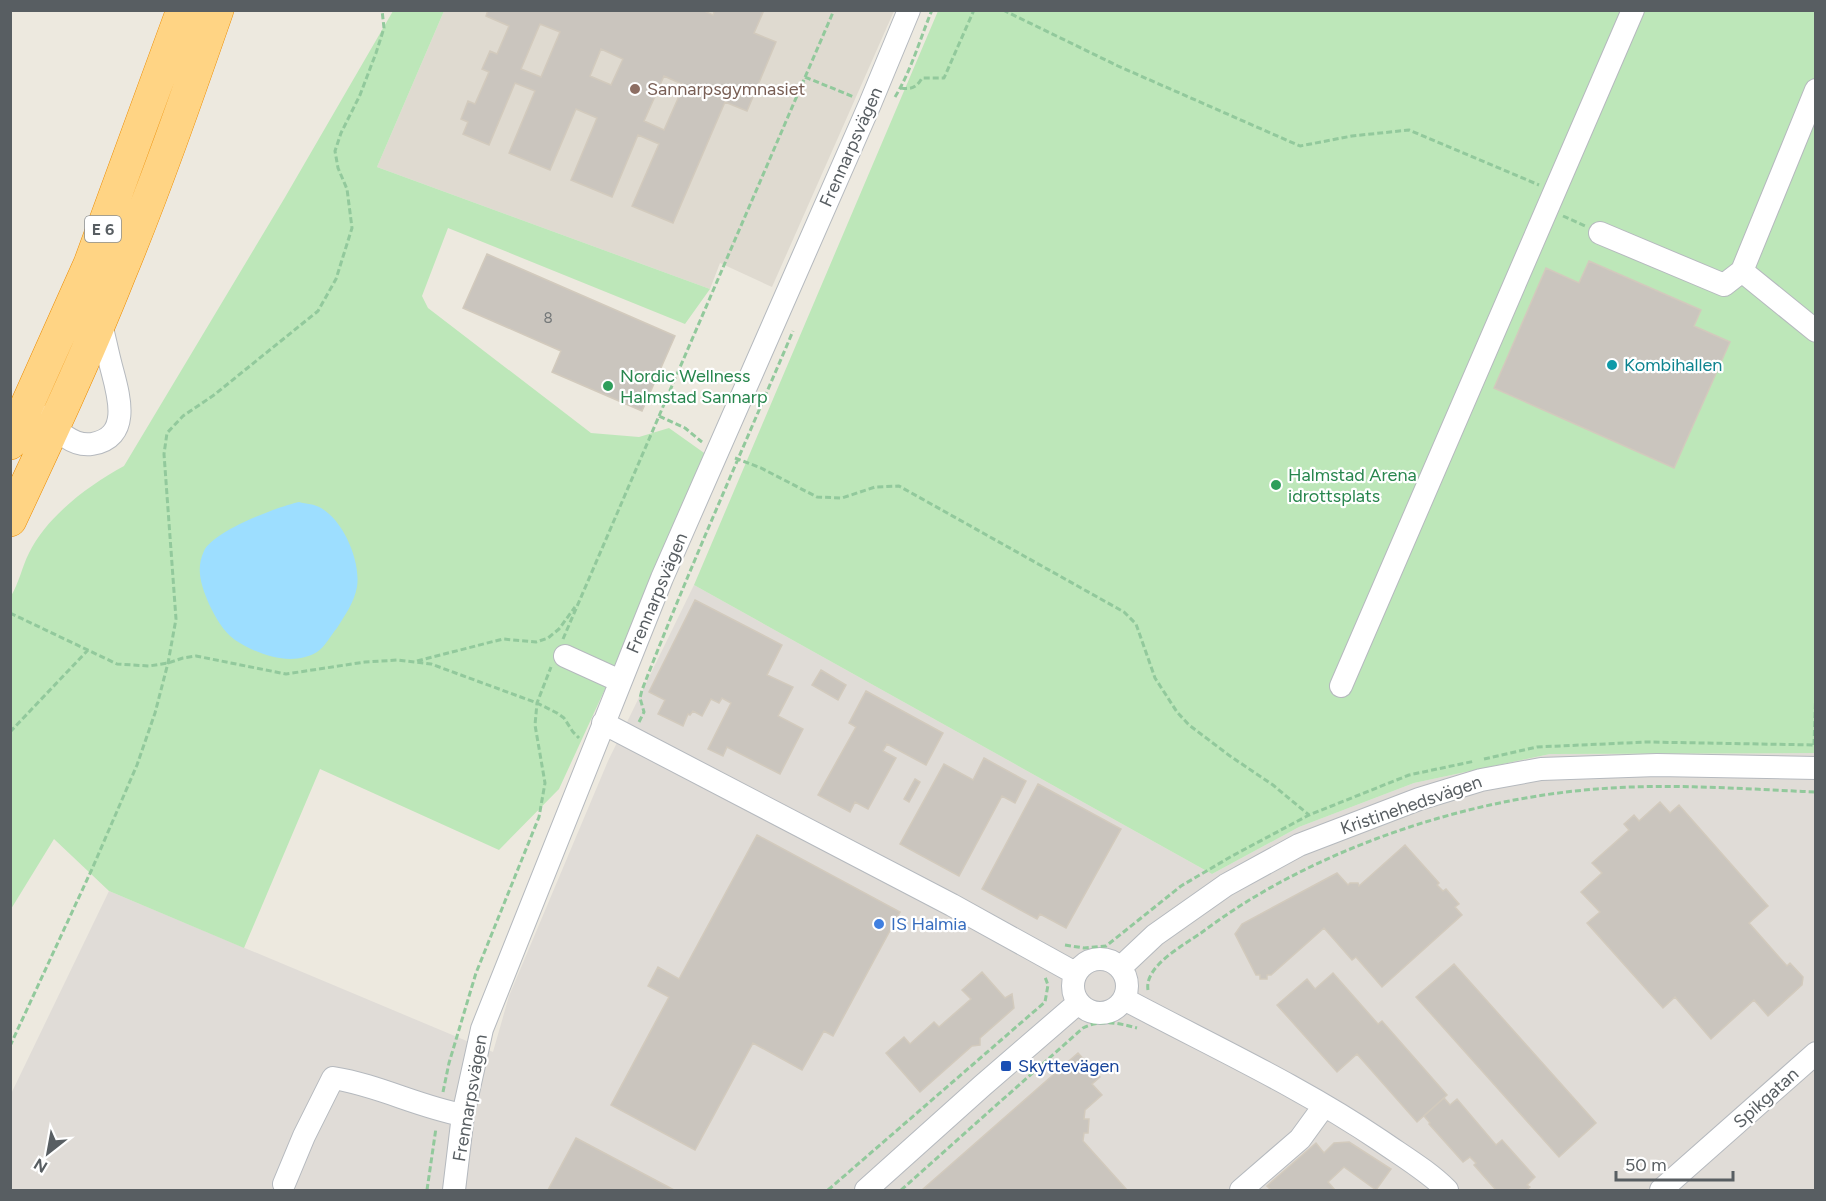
<svg xmlns="http://www.w3.org/2000/svg" width="1826" height="1201" viewBox="0 0 1826 1201" font-family="Figtree,sans-serif">
	<style>
		.industrial { fill: #e0dcd7 }
		.education { fill: #dfdad0 }
		.green { fill: #bde7b9 }
		.water { fill: #9ddeff }
		.building { fill: #cac5be; stroke: #d2cabd; stroke-width: 1.5; fill-rule: evenodd }
		.lines { fill: none; stroke-linecap: round; stroke-linejoin: round }
		.minor-casing { stroke: #b5b9be; stroke-width: 24 }
		.highway-casing { stroke: #ec8c00; stroke-width: 34 }
		.path { stroke: #92c99c; stroke-width: 3; stroke-dasharray: 6 3; stroke-linecap: butt }
		.minor { stroke: #fff; stroke-width: 22 }
		.highway { stroke: #ffd484; stroke-width: 33 }
		.education-dot { fill: #8d6e63; stroke: #fff; stroke-width: 2 }
		.culture-dot { fill: #0f9aa8; stroke: #fff; stroke-width: 2 }
		.leisure-dot { fill: #2e9e5b; stroke: #fff; stroke-width: 2 }
		.shop-dot { fill: #3f7fe0; stroke: #fff; stroke-width: 2 }
		.transit-dot { fill: #1a4fb4; stroke: #fff; stroke-width: 2 }
		.labels { text-anchor: middle; stroke-width: 4.5; stroke-linejoin: round; paint-order: stroke }
		.number-label { font-size: 15px; fill: #747879 }
		.shield { fill: #fff; stroke: #8a8e91; stroke-width: 1.5 }
		.shield-label { font-size: 16px; font-weight: bold; fill: #585e62 }
		.education-label { font-size: 18px; fill: #785e54; stroke: #fff; text-anchor: start }
		.street-label { font-size: 18px; fill: #585e62; stroke: #fff }
		.culture-label { font-size: 18px; fill: #0d838f; stroke: #fff; text-anchor: start }
		.leisure-label { font-size: 18px; fill: #27864d; stroke: #fff; text-anchor: start }
		.shop-label { font-size: 18px; fill: #366cbe; stroke: #fff; text-anchor: start }
		.transit-label { font-size: 18px; fill: #164399; stroke: #fff; text-anchor: start }
	</style>
	<rect width="100%" height="100%" fill="#ede9df"/>
	<path class="industrial" d="M694,585L1212,874L1299,827L1414,783L1550,754L1815,753V1190H11L10,1096L109,891L493,1052L509,996L608,761Z"/>
	<path class="education" d="M444,11H894L772,287L720,263L710,289L377,167Z"/>
	<path class="green" d="M393,11H444L377,167L710,289L685,324L448,228L422,296L428,308L591,433L639,437L669,428L707,455L623,650L559,789L499,850L320,769L244,948L109,891L54,839L11,909V596C19,583 22,567 29,553C47,516 89,485 124,466L284,199Z
		M938,11H1815V753L1550,754L1414,783L1299,827L1212,874L694,585Z"/>
	<path class="water" d="M299,502C306,504 315,504 321,508C344,521 361,562 357,587C354,603 345,615 337,628C331,635 325,647 317,652C292,667 258,655 235,640C222,630 216,618 209,604C202,587 195,570 204,551C213,531 277,507 299,502Z"/>
	<path class="building" d="M488,10H702L713,15L715,10H764L754,33L776,42L747,111L725,102L673,223L632,206L659,144L638,135L612,197L571,180L597,118L576,109L550,170L509,153L535,91L515,83L489,145L463,134L468,122L461,119L468,101L475,104L489,72L482,69L490,51L497,54L509,26L486,16ZM540,24L560,32L541,77L521,69ZM601,49L623,59L611,85L590,76ZM664,76L684,85L664,130L644,121Z
		M487,254L675,336L642,411L552,372L561,351L463,308Z
		M1589,261L1701,310L1694,326L1730,342L1674,468L1494,388L1546,268L1579,283Z
		M695,600L782,645L767,675L793,687L778,716L803,729L780,774L727,747L723,756L708,749L731,703L722,698L719,703L711,699L702,716L693,711L690,715L688,714L683,726L658,714L665,700L649,692Z
		M821,670L846,685L838,700L812,685Z
		M866,691L943,733L926,765L887,744L883,751L896,758L868,809L855,802L850,812L818,795L856,727L849,723Z
		M984,758L1026,781L1015,803L1002,796L959,876L900,844L944,764L973,780Z
		M915,779L920,782L909,802L904,799Z
		M1038,784L1121,829L1066,928L1040,914L1037,919L982,889Z
		M1660,802L1670,813L1679,805L1768,906L1749,923L1787,966L1790,963L1803,977L1802,985L1768,1016L1754,1000L1711,1039L1675,997L1663,1008L1587,923L1600,912L1581,892L1602,873L1592,863L1629,830L1624,824L1634,815L1639,821Z
		M757,835L900,912L833,1036L824,1031L802,1070L753,1043L695,1150L611,1105L669,997L648,986L658,967L679,979Z
		M1405,845L1439,883L1437,885L1443,891L1446,889L1459,904L1455,907L1462,915L1382,987L1356,957L1352,960L1324,928L1271,975H1267V979H1260V975H1256L1235,934L1242,924L1337,873L1348,885L1350,883H1358L1359,886Z
		M1454,964L1596,1123L1559,1157L1416,997Z
		M982,972L1005,998L1012,994L1014,1008L980,1038V1045L972,1046L920,1092L886,1053L904,1037L910,1044L934,1022L939,1027L971,999L962,990Z
		M1333,973L1378,1024L1382,1021L1447,1095L1417,1122L1357,1054L1337,1072L1277,1005L1307,979L1315,989Z
		M1078,1053L1100,1077L1092,1084L1102,1095L1085,1110L1084,1119H1089L1088,1133H1084L1083,1141L1127,1190H922Z
		M1444,1098L1450,1105L1457,1099L1496,1145L1502,1140L1535,1177L1527,1185L1530,1187L1526,1190H1496L1474,1165L1476,1163L1470,1157L1463,1162L1429,1124L1430,1123L1424,1116Z
		M576,1138L674,1190H548Z
		M1349,1142L1391,1169L1376,1190L1344,1167L1328,1182L1335,1190H1271L1267,1186L1316,1143L1324,1153L1334,1143Z"/>
	<g class="lines">
		<defs>
			<path id="minor" d="M1816,90L1742,271L1816,331
				M1600,233L1724,285L1742,271
				M45,417C57,431 73,447 92,444C133,437 118,393 111,366C107,351 104,335 100,320
				M565,656L620,681
				M1341,686L1633,10
				M603,723L952,905L1075,973
				M1073 986a27 27 0 1 1 54 0a27 27 0 1 1-54 0Z
				M1120,968L1155,935L1226,885L1299,845L1419,799L1481,780L1541,769L1657,765L1816,768
				M1124,999C1210,1045 1300,1086 1381,1141C1404,1157 1428,1171 1447,1190
				M284,1184L304,1136L333,1078C378,1085 419,1107 463,1115
				M454,1190L463,1115L482,1029L662,578L870,104L909,10
				M866,1190L982,1086L1078,1003
				M1241,1190L1300,1139L1324,1106
				M1661,1190L1816,1053"/>
			<path id="highway" d="M10,443L90,264L183,10
				M10,520C48,439 86,358 119,275C155,188 186,99 217,10"/>
		</defs>
		<use href="#minor" class="minor-casing"/>
		<use href="#highway" class="highway-casing"/>
		<path class="path" d="M1003,10L1118,66L1300,146L1352,136L1409,130L1539,185
			M805,77L854,97
			M901,88C911,90 917,87 922,78H944L974,10
			M895,97C911,71 920,39 932,10
			M1563,216L1585,226
			M659,416L834,10
			M735,458L761,468L817,497L842,498L875,487L899,486L1124,612L1136,624L1155,678L1177,712L1189,725L1230,756L1273,785L1309,815
			M10,613L117,664L149,666L168,663L183,658L196,656L286,674L365,662L398,660L431,664L537,703L557,713L564,718L573,732L579,738
			M563,639L659,416L685,428L702,442
			M417,661L503,639L536,642L548,638L559,629L575,607
			M639,722L644,712L640,698L642,690C689,569 742,451 793,331
			M10,732L88,650
			M1814,745L1816,686
			M1484,759L1537,747L1647,742L1816,745
			M1065,945L1084,948L1106,946L1181,886L1232,856L1309,815L1409,775L1475,761
			M1148,990C1144,966 1184,945 1201,933C1309,851 1463,799 1597,789C1670,783 1743,789 1816,792
			M10,1046L92,869L137,765L155,713L168,663L176,619L164,454L167,433L183,416L214,395L318,311L336,279L352,228L347,189L338,168L335,151L341,133L360,95L376,53L384,28L382,10
			M443,1092L449,1063L476,973L539,817L545,783L535,725L537,703L551,667
			M427,1190L436,1128
			M828,1190L1045,1002L1048,985L1045,977
			M901,1190L1083,1028C1100,1019 1119,1023 1137,1028"/>
		<use href="#minor" class="minor"/>
		<use href="#highway" class="highway"/>
	</g>
	<circle class="education-dot" cx="635" cy="89" r="6"/>
	<circle class="culture-dot" cx="1612" cy="365" r="6"/>
	<g class="leisure-dot">
		<circle cx="608" cy="386" r="6"/>
		<circle cx="1276" cy="485" r="6"/>
	</g>
	<circle class="shop-dot" cx="879" cy="924" r="6"/>
	<rect class="transit-dot" x="1000" y="1060" width="12" height="12" rx="3"/>
	<g class="labels">
		<g class="number-label">
			<text x="548" y="323">8</text>
		</g>
		<rect class="shield" x="85" y="216" width="36" height="26" rx="4.5"/>
		<g class="shield-label">
			<text x="103" y="235">E 6</text>
		</g>
		<g class="education-label">
			<text x="647" y="95">Sannarpsgymnasiet</text>
		</g>
		<g class="street-label">
			<text transform="translate(851 147) rotate(-66)" y="6">Frennarpsvägen</text>
			<text transform="translate(657 593) rotate(-67)" y="6">Frennarpsvägen</text>
			<text transform="translate(1411 805) rotate(-19)" y="6">Kristinehedsvägen</text>
			<text transform="translate(470 1098) rotate(-80)" y="6">Frennarpsvägen</text>
			<text transform="translate(1766 1098) rotate(-42)" y="6">Spikgatan</text>
		</g>
		<g class="culture-label">
			<text x="1624" y="371">Kombihallen</text>
		</g>
		<g class="leisure-label">
			<text x="620" y="382">Nordic Wellness<tspan x="620" dy="21">Halmstad Sannarp</tspan></text>
			<text x="1288" y="481">Halmstad Arena<tspan x="1288" dy="21">idrottsplats</tspan></text>
		</g>
		<g class="shop-label">
			<text x="891" y="930">IS Halmia</text>
		</g>
		<g class="transit-label">
			<text x="1018" y="1072">Skyttevägen</text>
		</g>
	</g>
	<rect width="1826" height="1201" fill="none" stroke="#585e62" stroke-width="24"/>
	<g transform="translate(48 1153) rotate(211)" stroke="#ffffff" stroke-width="4.5" paint-order="stroke">
	<path d="M0-4.5L10 22L0 15L-10 22Z" fill="#585e62"/>
	<text y="-9" font-size="16" font-weight="bold" text-anchor="middle" fill="#585e62">N</text>
	</g>
	<path d="M1616 1171v9h117v-9" fill="none" stroke="#585e62" stroke-width="3"/>
	<text x="1625" y="1171" font-size="18" fill="#585e62" stroke="#ffffff" stroke-width="4.5" paint-order="stroke">50 m</text>
</svg>
